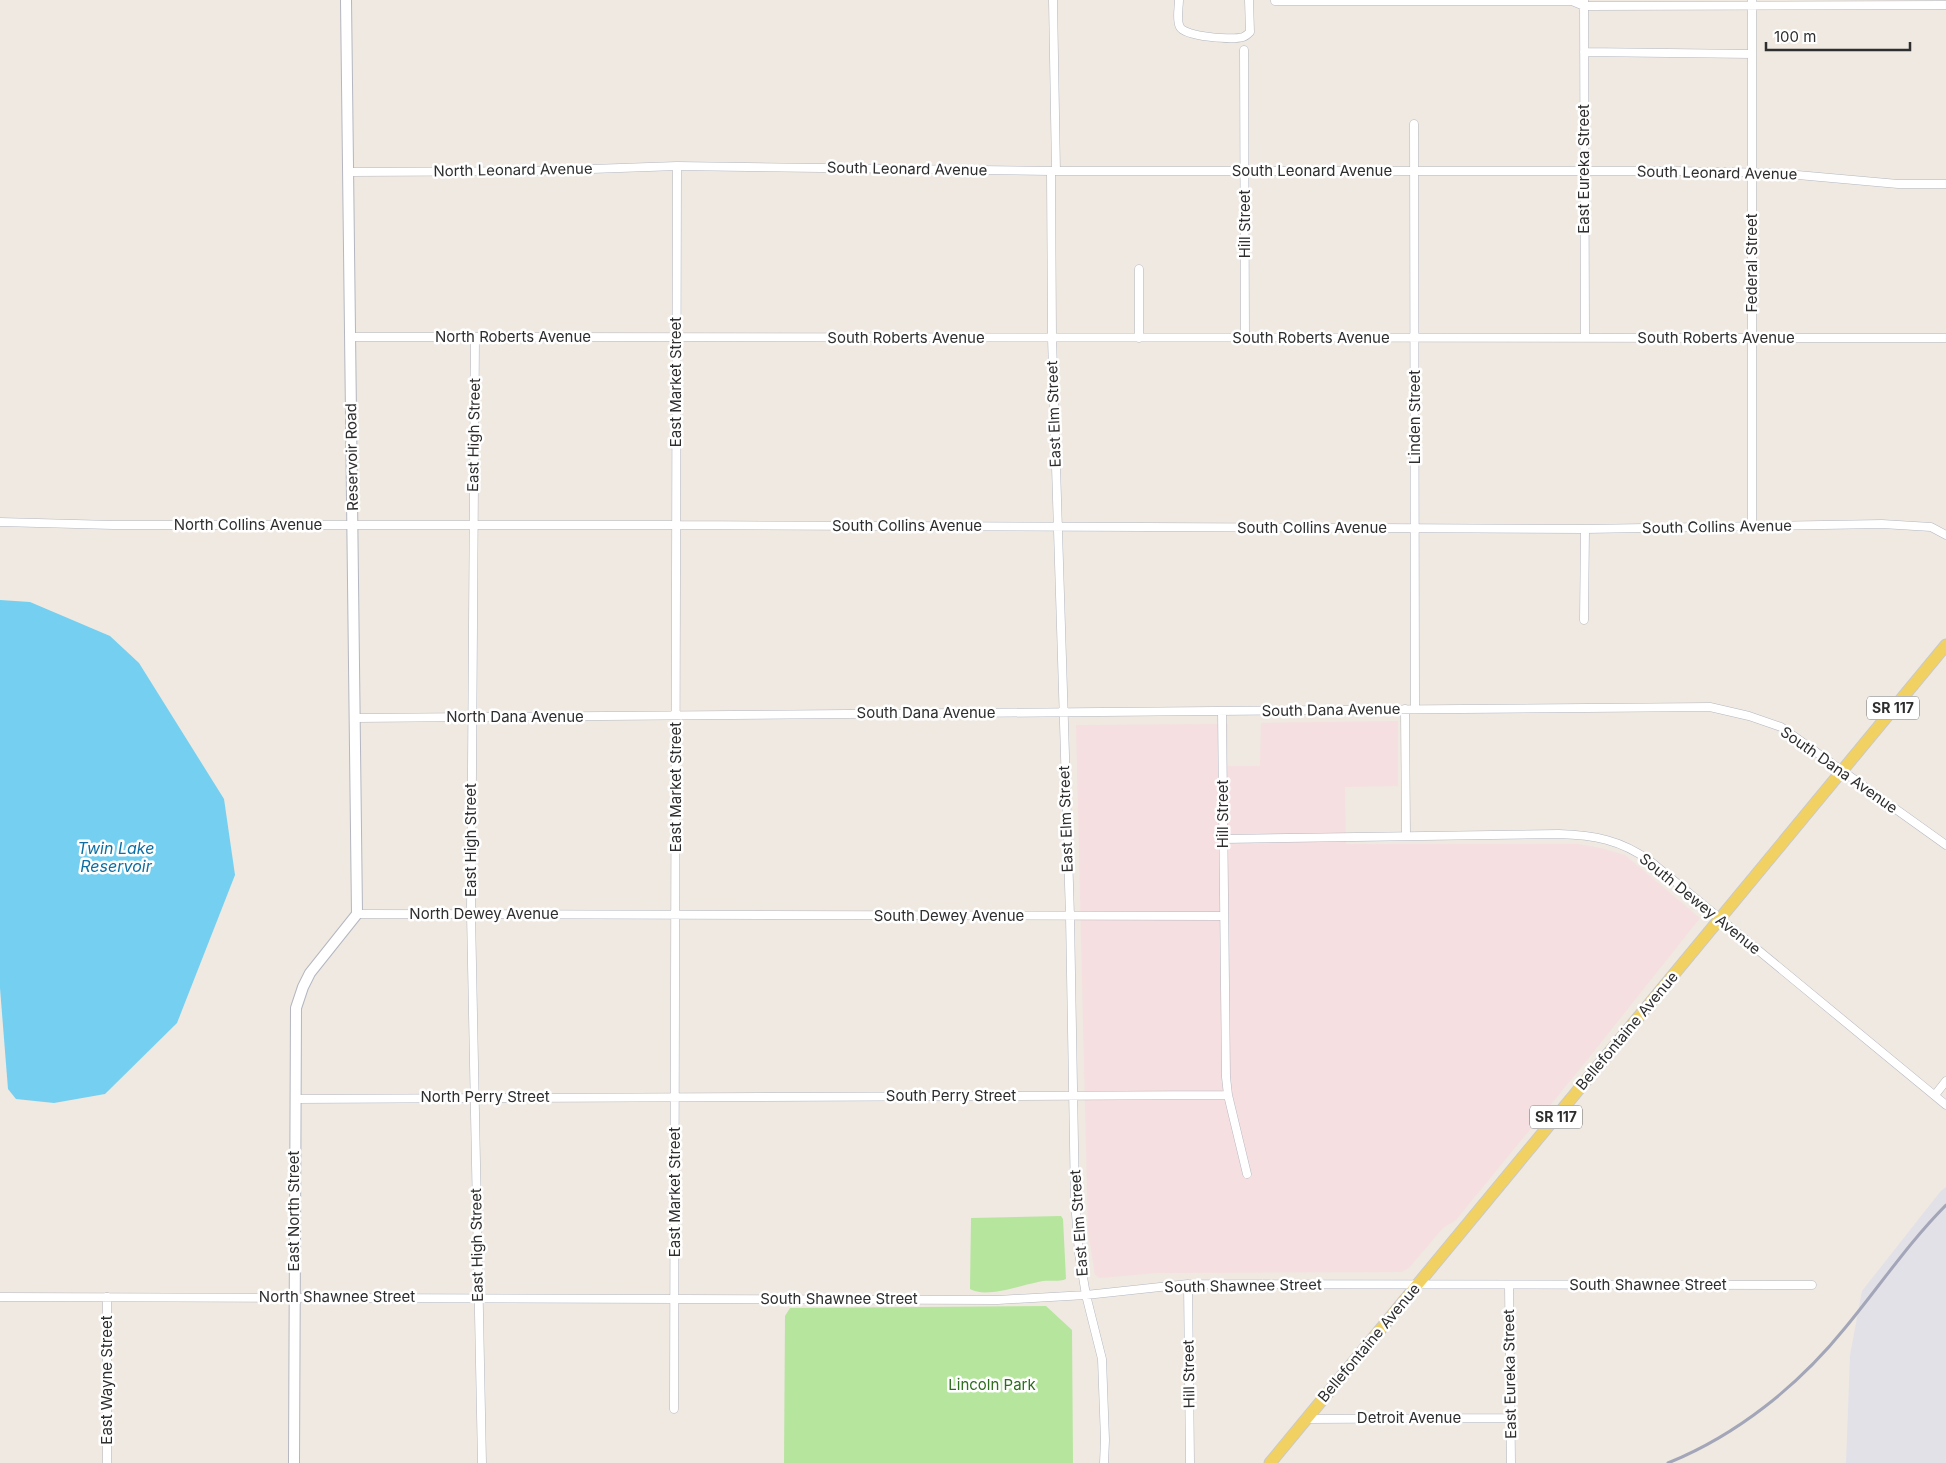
<svg xmlns="http://www.w3.org/2000/svg" width="1946" height="1463" viewBox="0 0 1946 1463" font-family="Inter,sans-serif">
	<style>
		.industrial { fill: #e3e1e8 }
		.medical { fill: #f5dfe0 }
		.green { fill: #b6e59e }
		.water { fill: #75cff0 }
		.lines { fill: none; stroke-linecap: round; stroke-linejoin: round }
		.street-casing { stroke: #b4b7c1; stroke-width: 9 }
		.secondary-casing { stroke: #b4b7c1; stroke-width: 12 }
		.primary-casing { stroke: #c9c9c9; stroke-width: 13 }
		.street { stroke: #fff; stroke-width: 8 }
		.secondary { stroke: #fff; stroke-width: 10 }
		.primary { stroke: #f2d163; stroke-width: 11 }
		.rail { stroke: #a3a6b8; stroke-width: 3 }
		.labels { text-anchor: middle; stroke-width: 5; stroke-linejoin: round; paint-order: stroke }
		.shield { fill: #fff; stroke: #6d6d6d; stroke-width: 1 }
		.shield-label { font-size: 14px; font-weight: bold; fill: #2e2e2e }
		.street-label { font-size: 15px; fill: #2e2e2e; stroke: #fff }
		.park-label { font-size: 15px; fill: #2c6e1b; stroke: #fff }
		.water-label { font-size: 16px; font-style: italic; fill: #0d6fa3; stroke: #fff }
	</style>
	<rect width="100%" height="100%" fill="#efe9e1"/>
	<path class="industrial" d="M1946,1187V1463H1846L1850,1355L1862,1291L1940,1192Z"/>
	<path class="medical" d="M1398,721V786L1345,787L1346,844H1577L1600,848L1625,855L1700,918L1588,1059L1456,1220L1443,1228L1409,1268L1402,1272L1157,1273L1100,1278L1095,1275L1088,1231L1076,725L1228,724V766H1260L1261,723Z"/>
	<path class="green" d="M1061,1216L1063,1219L1066,1279C1059,1282 1050,1280 1043,1281C1024,1284 987,1299 970,1289L971,1218Z
		M1046,1306L1072,1330L1073,1463H784L785,1316L790,1308Z"/>
	<path class="water" d="M0,600L30,602L110,636L139,663L224,799L235,875L177,1023L105,1094L54,1103L16,1099L8,1089L0,988Z"/>
	<g class="lines">
		<defs>
			<path id="street" d="M1053,0L1056,171
				M1179,0C1179,8 1176,20 1180,27C1185,37 1233,40 1243,37C1246,36 1248,34 1250,32L1249,0
				M1584,0L1585,338
				M1275,1H1572L1584,6L1946,5
				M1244,50L1245,338
				M1584,52L1752,54
				M1414,124L1415,709
				M1051,171L1052,338L1070,916L1075,1201L1079,1253L1086,1295L1102,1359L1105,1440L1104,1463
				M349,172L535,171L677,166L1051,171H1674L1775,173L1898,184H1946
				M1139,269V338
				M350,337L1946,338
				M475,337L471,914L482,1463
				M0,522L113,525H676L1585,529L1882,524L1931,527L1946,535
				M1752,525V0
				M1584,620L1585,529
				M1405,709L1406,835
				M1222,711L1226,1077L1228,1095L1247,1174
				M355,718L1710,707L1749,716L1781,727L1946,845
				M1224,839L1559,834C1594,835 1621,840 1650,861L1946,1105
				M357,914L1223,916
				M1935,1095L1946,1081
				M295,1099L1228,1095
				M1188,1284L1190,1463
				M1509,1285L1511,1463
				M0,1297L998,1300L1086,1295L1188,1284L1812,1285
				M107,1297V1463
				M674,1409L677,166
				M1306,1419L1511,1418"/>
			<path id="secondary" d="M294,1463L296,1008L303,987L310,973L357,914L346,0"/>
			<path id="primary" d="M1270,1463L1946,645"/>
		</defs>
		<use href="#street" class="street-casing"/>
		<use href="#secondary" class="secondary-casing"/>
		<use href="#primary" class="primary-casing"/>
		<use href="#street" class="street"/>
		<use href="#secondary" class="secondary"/>
		<use href="#primary" class="primary"/>
		<path class="rail" d="M1668,1463C1737,1435 1798,1386 1845,1328C1879,1287 1909,1242 1946,1205"/>
	</g>
	<g class="labels">
		<g class="shield">
			<rect x="1867" y="696.5" width="52" height="23" rx="4"/>
			<rect x="1530" y="1105.5" width="52" height="23" rx="4"/>
		</g>
		<g class="shield-label">
			<text x="1893" y="713">SR 117</text>
			<text x="1556" y="1122">SR 117</text>
		</g>
		<g class="street-label">
			<text transform="translate(907 169) rotate(1)" y="5">South Leonard Avenue</text>
			<text transform="translate(1584 169) rotate(-90)" y="5">East Eureka Street</text>
			<text transform="translate(513 170) rotate(-1)" y="5">North Leonard Avenue</text>
			<text x="1312" y="176">South Leonard Avenue</text>
			<text transform="translate(1717 173) rotate(1)" y="5">South Leonard Avenue</text>
			<text transform="translate(1245 224) rotate(-90)" y="5">Hill Street</text>
			<text transform="translate(1752 263) rotate(-90)" y="5">Federal Street</text>
			<text x="513" y="342">North Roberts Avenue</text>
			<text x="906" y="343">South Roberts Avenue</text>
			<text x="1311" y="343">South Roberts Avenue</text>
			<text x="1716" y="343">South Roberts Avenue</text>
			<text transform="translate(676 382) rotate(-90)" y="5">East Market Street</text>
			<text transform="translate(1054 414) rotate(-92)" y="5">East Elm Street</text>
			<text transform="translate(1415 417) rotate(-90)" y="5">Linden Street</text>
			<text transform="translate(474 435) rotate(-89)" y="5">East High Street</text>
			<text transform="translate(352 457) rotate(-91)" y="5">Reservoir Road</text>
			<text x="248" y="530">North Collins Avenue</text>
			<text x="907" y="531">South Collins Avenue</text>
			<text transform="translate(1717 527) rotate(-1)" y="5">South Collins Avenue</text>
			<text x="1312" y="533">South Collins Avenue</text>
			<text transform="translate(1331 710) rotate(-1)" y="5">South Dana Avenue</text>
			<text x="926" y="718">South Dana Avenue</text>
			<text x="515" y="722">North Dana Avenue</text>
			<text transform="translate(1839 770) rotate(35)" y="5">South Dana Avenue</text>
			<text transform="translate(676 787) rotate(-90)" y="5">East Market Street</text>
			<text transform="translate(1223 814) rotate(-90)" y="5">Hill Street</text>
			<text transform="translate(1066 819) rotate(-92)" y="5">East Elm Street</text>
			<text transform="translate(471 840) rotate(-90)" y="5">East High Street</text>
			<text transform="translate(1700 904) rotate(39)" y="5">South Dewey Avenue</text>
			<text x="484" y="919">North Dewey Avenue</text>
			<text x="949" y="921">South Dewey Avenue</text>
			<text transform="translate(1627 1031) rotate(-50)" y="5">Bellefontaine Avenue</text>
			<text x="951" y="1101">South Perry Street</text>
			<text x="485" y="1102">North Perry Street</text>
			<text transform="translate(675 1192) rotate(-90)" y="5">East Market Street</text>
			<text transform="translate(294 1211) rotate(-90)" y="5">East North Street</text>
			<text transform="translate(1079 1223) rotate(-94)" y="5">East Elm Street</text>
			<text transform="translate(477 1245) rotate(-91)" y="5">East High Street</text>
			<text x="1648" y="1290">South Shawnee Street</text>
			<text transform="translate(1243 1286) rotate(-1)" y="5">South Shawnee Street</text>
			<text x="337" y="1302">North Shawnee Street</text>
			<text x="839" y="1304">South Shawnee Street</text>
			<text transform="translate(1369 1343) rotate(-50)" y="5">Bellefontaine Avenue</text>
			<text transform="translate(1189 1374) rotate(-91)" y="5">Hill Street</text>
			<text transform="translate(1510 1374) rotate(-91)" y="5">East Eureka Street</text>
			<text transform="translate(107 1380) rotate(-90)" y="5">East Wayne Street</text>
			<text x="1409" y="1423">Detroit Avenue</text>
		</g>
		<g class="park-label">
			<text x="992" y="1390">Lincoln Park</text>
		</g>
		<g class="water-label">
			<text x="116" y="854">Twin Lake<tspan x="116" dy="18">Reservoir</tspan></text>
		</g>
	</g>
	<path d="M1766 42v8h144v-8" fill="none" stroke="#2e2e2e" stroke-width="2.5"/>
	<text x="1774" y="42" font-size="15" fill="#2e2e2e" stroke="#ffffff" stroke-width="4" paint-order="stroke">100 m</text>
</svg>
